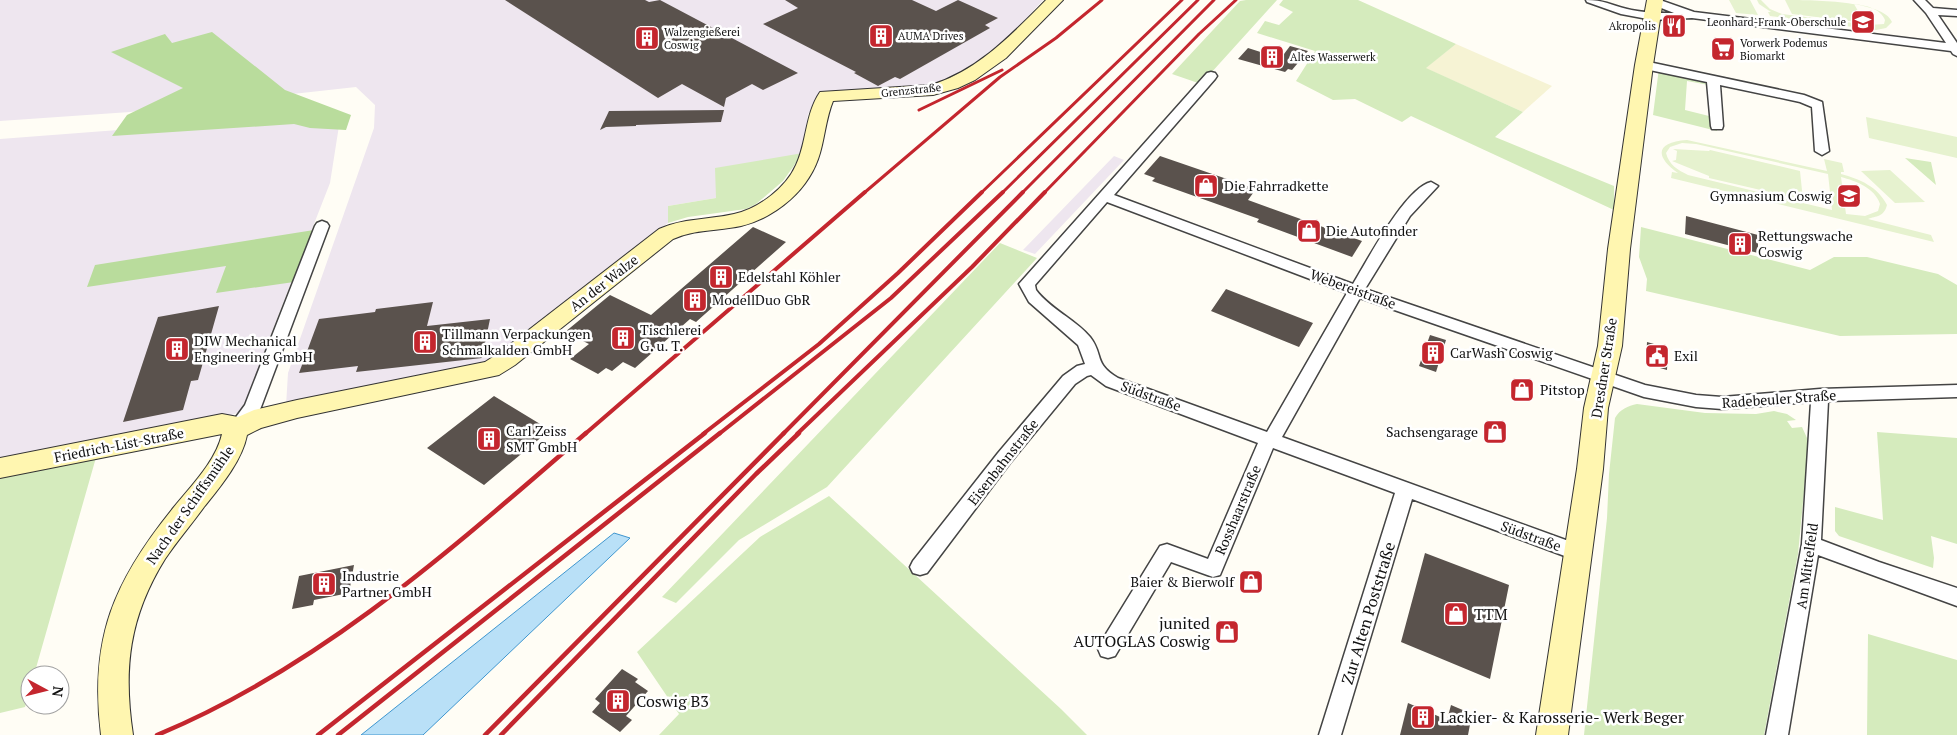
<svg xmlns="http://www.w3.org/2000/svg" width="1957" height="735" viewBox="0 0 1957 735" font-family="'PT Serif',serif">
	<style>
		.industrial { fill: #eee6ef }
		.farmland { fill: #f6f3d4 }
		.green { fill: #d5ebbd }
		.forest { fill: #b9dc9c }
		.pitch { fill: #e6f2cf; fill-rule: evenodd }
		.water { fill: #b9e0f7; stroke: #3f96cf }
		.building { fill: #5a524d }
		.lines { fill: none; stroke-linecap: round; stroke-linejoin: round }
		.street-casing { stroke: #444; stroke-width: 3 }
		.secondary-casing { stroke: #333; stroke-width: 2 }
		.street { fill: #fff; fill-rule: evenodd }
		.secondary { fill: #fff6b0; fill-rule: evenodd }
		.rail-far2 { stroke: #c4262e; stroke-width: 3 }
		.rail-far1 { stroke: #c4262e; stroke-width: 4 }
		.rail { stroke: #c4262e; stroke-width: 4.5 }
		.labels { text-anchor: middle; stroke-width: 5; stroke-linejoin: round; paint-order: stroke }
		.far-poi-label { font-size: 11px; fill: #111; stroke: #fff; text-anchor: start }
		.far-street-label { font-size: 11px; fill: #111; stroke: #fff }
		.poi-label { font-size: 14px; fill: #111; stroke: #fff; text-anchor: start }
		.street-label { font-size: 14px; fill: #111; stroke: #fff }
		.near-street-label { font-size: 16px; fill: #111; stroke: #fff }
		.near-poi-label { font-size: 16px; fill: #111; stroke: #fff; text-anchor: start }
	</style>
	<rect width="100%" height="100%" fill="#fffdf5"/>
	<path class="industrial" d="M0,0H1043L1014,32L987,56L947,80L923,87L817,100L808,114L803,153L716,198L668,206V223L479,370L286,406L288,373L374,128L375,105L356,87L130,112L0,121Z
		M341,113L330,183L262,357L248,409L229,416L0,459V139Z
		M1114,156L1124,160L1035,254L1023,250Z"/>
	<path class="farmland" d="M1456,44L1552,86L1523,112L1425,68Z"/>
	<path class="green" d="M1246,0H1277L1201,84L1172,74L1240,1Z
		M1283,0H1358L1456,44L1426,68L1523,112L1495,137L1614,186V210L1411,116L1402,122L1355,99L1333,100L1296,81L1315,51L1257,33L1265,21L1279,25L1293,12L1279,5Z
		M1659,68L1713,80L1714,86L1687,81L1685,110L1717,118V131L1653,115Z
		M803,153L783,181L756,204L746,209L688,217L668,223V206L716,198L715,168Z
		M1905,158L1931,162L1936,185Z
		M1641,227L1810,270L1834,257H1867L1938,274L1957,285V334L1840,336L1646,291L1647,279L1639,257Z
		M1000,243L1037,258L827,487L739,540L676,603L662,597Z
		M1637,404L1705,413L1756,414L1774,411L1787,414L1796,420L1787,421L1792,428L1802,427L1807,438V460L1798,554L1764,735H1584L1607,518L1609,474L1615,418C1620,409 1628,406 1637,404Z
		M1877,432L1957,438V544L1931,536L1934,558L1933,568L1839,536L1835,531V507L1883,520Z
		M97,454L34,675H30V689L25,707L0,713V474Z
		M829,496L1061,709L1087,735H659L679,714L637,652L760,537Z
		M1868,634L1957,660V735H1867Z"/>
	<path class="forest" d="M212,32L285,90L351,115L346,130L310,128L294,124L112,136L127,115L183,88L111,52L165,34L172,43Z
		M314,230L294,282L216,293L226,266L87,287L95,265Z"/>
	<path class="pitch" d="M1729,0H1750L1758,15L1736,13Z
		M1757,0H1761L1770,9L1782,14L1869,25L1884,24L1885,20C1881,9 1865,5 1854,4L1865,23L1792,14L1785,0C1808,0 1884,0 1892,22L1886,28L1876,30L1770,16L1768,12H1771L1759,4Z
		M1866,117L1957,137V158L1869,138Z
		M1687,140L1827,171L1824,159L1842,163L1844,172H1841V174C1860,179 1878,187 1887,205C1884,217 1876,216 1868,219L1931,235L1934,242L1671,178L1672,172L1678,173C1654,156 1656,142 1687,140ZM1682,143L1696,144L1828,174L1832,210L1688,175C1678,170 1669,165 1666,153L1670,147ZM1841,177C1856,181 1875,188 1880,204L1878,211L1865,216L1846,214Z
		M1673,149L1709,151L1710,150L1800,171L1803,200L1709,178V176L1672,161L1676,160L1677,151Z
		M1890,170L1925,202L1895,203L1861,171Z"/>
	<path class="water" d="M614,533L630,538L423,735H361Z"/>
	<path class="building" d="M505,0H645L649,2L660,0L798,73L763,90L752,84L726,98L724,107L682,84L658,98Z
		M785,0H912L936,11L958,0L998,18L985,25L990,28L900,79L895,77L878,86L854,73L856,72L763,24L798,8Z
		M1290,46L1308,51L1292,70L1288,69L1285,72L1238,59L1248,48L1270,55L1274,51L1284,54Z
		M724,110L721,122L636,125V126L606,127L600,130L609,111Z
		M1160,156L1256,189L1248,200L1362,241L1352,257L1257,222L1259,219L1152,181L1155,178L1144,174Z
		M1686,216L1758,235V253L1685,234Z
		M753,227L786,242L696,322L690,319L635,368L623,362L612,371L606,368L598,374L570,359L589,344L565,332L610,295L651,315Z
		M1226,289L1313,323L1299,347L1211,311Z
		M433,302L427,326L490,319L482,358L356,372L358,366L299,373L319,319L375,312L376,309Z
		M219,306L198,380L191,381L183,410L123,422L158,317Z
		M1430,335L1446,340L1436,372L1419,366Z
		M1647,342L1668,348L1667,370L1646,364Z
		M494,396L550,430L484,485L427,448Z
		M1425,553L1509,585L1490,679L1401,642Z
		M354,565L349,593L314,600L313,605L292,609L299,576Z
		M622,669L638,679L635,682L648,691L626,716L632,720L620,732L592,712L600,703L595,699Z
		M1408,703L1447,720L1451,705L1472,714L1468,735H1400Z"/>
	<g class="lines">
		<defs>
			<path id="street" d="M1586,0C1604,0 1611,5 1627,9C1643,13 1658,13 1674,13L1651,4L1649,2L1651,0H1660L1694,12L1946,43L1926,13L1914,0H1925L1933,8L1957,10V16L1938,15L1957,43V56L1953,54L1951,51L1692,18L1653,20L1621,14L1587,2Z
				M1644,61L1804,95L1822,102L1829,151L1822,155L1815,151L1812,107L1800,102L1720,85L1723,126L1722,129H1712L1711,126L1707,82L1640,68L1638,65L1640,62Z
				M1211,72L1215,73L1217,76L1215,79L1114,195L1353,284C1367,261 1405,188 1431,182L1438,186L1410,216L1365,289L1645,385L1696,395L1722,397L1820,389L1957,385V397L1828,401L1821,540L1879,562L1957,588V606L1818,555L1788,735H1766L1802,544L1811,402L1722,409L1696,407L1644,397L1360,298L1282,437L1585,547L1587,553L1585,559L1578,561L1412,499L1341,735H1319L1395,493L1273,448L1220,575L1213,577L1171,562L1115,656L1108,658L1101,656L1098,649L1101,642L1160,546L1167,544L1208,559L1258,443L1106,386L1091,375L1087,376L1075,384L1010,463L927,573L920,575L913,573L910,567L913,561L998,453L1063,376L1077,366L1085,364L1078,345L1029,302L1019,284L1207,73ZM1107,202L1347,293L1267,432L1118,378C1093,363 1104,355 1090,337C1075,319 1050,309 1036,290L1035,285Z
				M322,221L327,223L329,226L261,407C255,419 247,438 231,433L228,428L245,405L315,226L317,223Z"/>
			<path id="secondary" d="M1046,0H1063L1006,58L975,80L958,88L933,95L833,101C826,118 825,136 820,153C810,189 777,217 741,226C719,231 695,229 673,239L515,365L499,375L297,418L261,428L247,435C242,461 220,487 204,507C191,525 177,541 165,559C129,617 123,669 133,735H101C89,638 114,581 174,507C191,486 216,461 222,434L0,478V458L222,414L238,417L254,410L297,400L485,362L499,353L659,229C683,218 708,220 734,214C758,209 786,188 796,165C807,142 805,114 820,92L931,85C979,70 1012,34 1046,0Z
				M1647,0H1663L1653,65L1630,249L1622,346L1608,408L1603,469L1568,735H1536L1577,469L1584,408L1598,346L1608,249L1635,65Z"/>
		</defs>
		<use href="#street" class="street-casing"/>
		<use href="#secondary" class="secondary-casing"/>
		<use href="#street" class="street"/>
		<use href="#secondary" class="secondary"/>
		<path class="rail-far2" d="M919,110L1002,70
			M864,193L1000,77L1056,38L1102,0
			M981,193L1182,0
			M1002,193L1198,0
			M1022,193L1214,0
			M1044,193L1199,34L1236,0"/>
		<path class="rail-far1" d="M585,434L865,192
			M703,434L819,344L898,273L982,192
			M719,434L891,298L1003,192
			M783,434L1023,192
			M797,434L972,267L1045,192"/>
		<path class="rail" d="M157,735C321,667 454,547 586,433
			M318,735L705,433
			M338,735L720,433
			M485,735L784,433
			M501,735L756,474L799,433"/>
	</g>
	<defs>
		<symbol id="school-square" viewBox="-11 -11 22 22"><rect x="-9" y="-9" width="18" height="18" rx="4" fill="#c4262e" stroke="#fff"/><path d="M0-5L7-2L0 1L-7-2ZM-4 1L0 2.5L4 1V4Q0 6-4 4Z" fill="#fff"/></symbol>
		<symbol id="restaurant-square" viewBox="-11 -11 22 22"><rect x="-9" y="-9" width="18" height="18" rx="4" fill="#c4262e" stroke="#fff"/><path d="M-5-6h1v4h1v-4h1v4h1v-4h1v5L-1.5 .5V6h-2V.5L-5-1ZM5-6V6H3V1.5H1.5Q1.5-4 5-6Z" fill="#fff"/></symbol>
		<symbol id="building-square" viewBox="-11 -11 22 22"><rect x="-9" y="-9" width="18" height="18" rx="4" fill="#c4262e" stroke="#fff"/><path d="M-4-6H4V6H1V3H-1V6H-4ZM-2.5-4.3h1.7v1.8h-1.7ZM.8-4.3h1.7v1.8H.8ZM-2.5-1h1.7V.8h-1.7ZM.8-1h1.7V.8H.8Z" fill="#fff"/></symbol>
		<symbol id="supermarket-square" viewBox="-11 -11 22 22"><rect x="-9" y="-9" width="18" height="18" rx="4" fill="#c4262e" stroke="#fff"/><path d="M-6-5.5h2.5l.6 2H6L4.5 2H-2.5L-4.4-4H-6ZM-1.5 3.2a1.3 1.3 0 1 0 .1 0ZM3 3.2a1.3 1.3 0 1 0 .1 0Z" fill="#fff"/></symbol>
		<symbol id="shop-square" viewBox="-11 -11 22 22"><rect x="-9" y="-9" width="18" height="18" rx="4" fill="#c4262e" stroke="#fff"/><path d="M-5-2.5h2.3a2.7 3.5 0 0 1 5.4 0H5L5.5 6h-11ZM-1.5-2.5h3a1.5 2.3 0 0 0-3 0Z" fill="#fff"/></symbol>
		<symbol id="civic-square" viewBox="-11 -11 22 22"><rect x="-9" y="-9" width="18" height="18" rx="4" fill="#c4262e" stroke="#fff"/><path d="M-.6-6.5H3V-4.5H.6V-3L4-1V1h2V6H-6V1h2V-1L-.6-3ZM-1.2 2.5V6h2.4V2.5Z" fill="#fff"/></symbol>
	</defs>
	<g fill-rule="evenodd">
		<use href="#school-square" x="1849" y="8" width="28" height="28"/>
		<use href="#restaurant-square" x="1660" y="12" width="28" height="28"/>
		<use href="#building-square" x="867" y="22" width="28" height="28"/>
		<use href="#building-square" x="633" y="24" width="28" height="28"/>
		<use href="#supermarket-square" x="1709" y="35" width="28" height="28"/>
		<use href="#building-square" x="1258" y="43" width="28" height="28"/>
		<use href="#shop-square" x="1192" y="172" width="28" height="28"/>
		<use href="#school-square" x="1835" y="182" width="28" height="28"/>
		<use href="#shop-square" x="1295" y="217" width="28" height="28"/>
		<use href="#building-square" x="1726" y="230" width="28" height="28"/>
		<use href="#building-square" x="707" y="263" width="28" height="28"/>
		<use href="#building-square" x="681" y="286" width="28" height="28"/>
		<use href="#building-square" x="609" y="324" width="28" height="28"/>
		<use href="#building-square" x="411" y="328" width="28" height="28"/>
		<use href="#building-square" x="163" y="335" width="28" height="28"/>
		<use href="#building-square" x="1419" y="339" width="28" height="28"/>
		<use href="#civic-square" x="1643" y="342" width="28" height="28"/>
		<use href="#shop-square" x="1508" y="376" width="28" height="28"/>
		<use href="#shop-square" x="1481" y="418" width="28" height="28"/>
		<use href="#building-square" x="475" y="425" width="28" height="28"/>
		<use href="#shop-square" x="1237" y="568" width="28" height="28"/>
		<use href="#building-square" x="310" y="570" width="28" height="28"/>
		<use href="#shop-square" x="1442" y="600" width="28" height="28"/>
		<use href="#shop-square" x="1213" y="618" width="28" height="28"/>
		<use href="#building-square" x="604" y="687" width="28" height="28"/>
		<use href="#building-square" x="1409" y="703" width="28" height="28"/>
	</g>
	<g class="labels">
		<g class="far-poi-label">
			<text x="1846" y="26" text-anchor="end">Leonhard-Frank-Oberschule</text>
			<text x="1656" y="30" text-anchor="end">Akropolis</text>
			<text x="664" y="36">Walzengießerei<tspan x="664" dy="13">Coswig</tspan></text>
			<text x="898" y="40">AUMA Drives</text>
			<text x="1740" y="47">Vorwerk Podemus<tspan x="1740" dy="13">Biomarkt</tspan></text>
			<text x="1290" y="61">Altes Wasserwerk</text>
		</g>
		<g class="far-street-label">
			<text transform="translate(911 90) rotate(-6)" y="4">Grenzstraße</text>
		</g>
		<g class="poi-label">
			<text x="1224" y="191">Die Fahrradkette</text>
			<text x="1832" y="201" text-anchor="end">Gymnasium Coswig</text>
			<text x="1326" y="236">Die Autofinder</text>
			<text x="1758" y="241">Rettungswache<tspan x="1758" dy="16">Coswig</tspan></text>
			<text x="738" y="282">Edelstahl Köhler</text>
			<text x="712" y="305">ModellDuo GbR</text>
			<text x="640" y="335">Tischlerei<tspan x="640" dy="16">G. u. T.</tspan></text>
			<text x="442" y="339">Tillmann Verpackungen<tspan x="442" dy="16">Schmalkalden GmbH</tspan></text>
			<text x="194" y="346">DIW Mechanical<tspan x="194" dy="16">Engineering GmbH</tspan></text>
			<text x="1450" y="358">CarWash Coswig</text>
			<text x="1674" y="361">Exil</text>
			<text x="1540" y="395">Pitstop</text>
			<text x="506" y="436">Carl Zeiss<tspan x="506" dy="16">SMT GmbH</tspan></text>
			<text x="1478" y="437" text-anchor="end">Sachsengarage</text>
			<text x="342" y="581">Industrie<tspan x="342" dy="16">Partner GmbH</tspan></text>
			<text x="1234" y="587" text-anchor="end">Baier &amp; Bierwolf</text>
		</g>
		<g class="street-label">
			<text transform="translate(604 283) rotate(-38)" y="5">An der Walze</text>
			<text transform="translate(1353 289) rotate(20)" y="5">Webereistraße</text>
			<text transform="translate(1604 368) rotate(-81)" y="5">Dresdner Straße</text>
			<text transform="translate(1151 396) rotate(20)" y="5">Südstraße</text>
			<text transform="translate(1779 399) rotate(-4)" y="5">Radebeuler Straße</text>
			<text transform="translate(119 445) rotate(-11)" y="5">Friedrich-List-Straße</text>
			<text transform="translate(1003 462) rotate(-52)" y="5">Eisenbahnstraße</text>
			<text transform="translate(190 505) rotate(-55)" y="5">Nach der Schiffsmühle</text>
			<text transform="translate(1238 510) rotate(-67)" y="5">Rosshaarstraße</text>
			<text transform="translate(1531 536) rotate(20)" y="5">Südstraße</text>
			<text transform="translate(1807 566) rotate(-82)" y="5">Am Mittelfeld</text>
		</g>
		<g class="near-street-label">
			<text transform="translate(1368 613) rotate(-73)" y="6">Zur Alten Poststraße</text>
		</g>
		<g class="near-poi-label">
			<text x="1474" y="620">TTM</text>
			<text x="1210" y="629" text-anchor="end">junited<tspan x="1210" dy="18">AUTOGLAS Coswig</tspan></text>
			<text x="636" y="707">Coswig B3</text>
			<text x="1440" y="723">Lackier- &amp; Karosserie- Werk Beger</text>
		</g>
	</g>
	<g transform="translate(45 690) rotate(97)"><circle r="24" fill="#ffffff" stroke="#a0a0a0"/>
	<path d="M0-4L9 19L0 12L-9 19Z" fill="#c4262e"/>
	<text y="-8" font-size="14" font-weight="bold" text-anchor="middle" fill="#111111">N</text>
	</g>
</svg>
